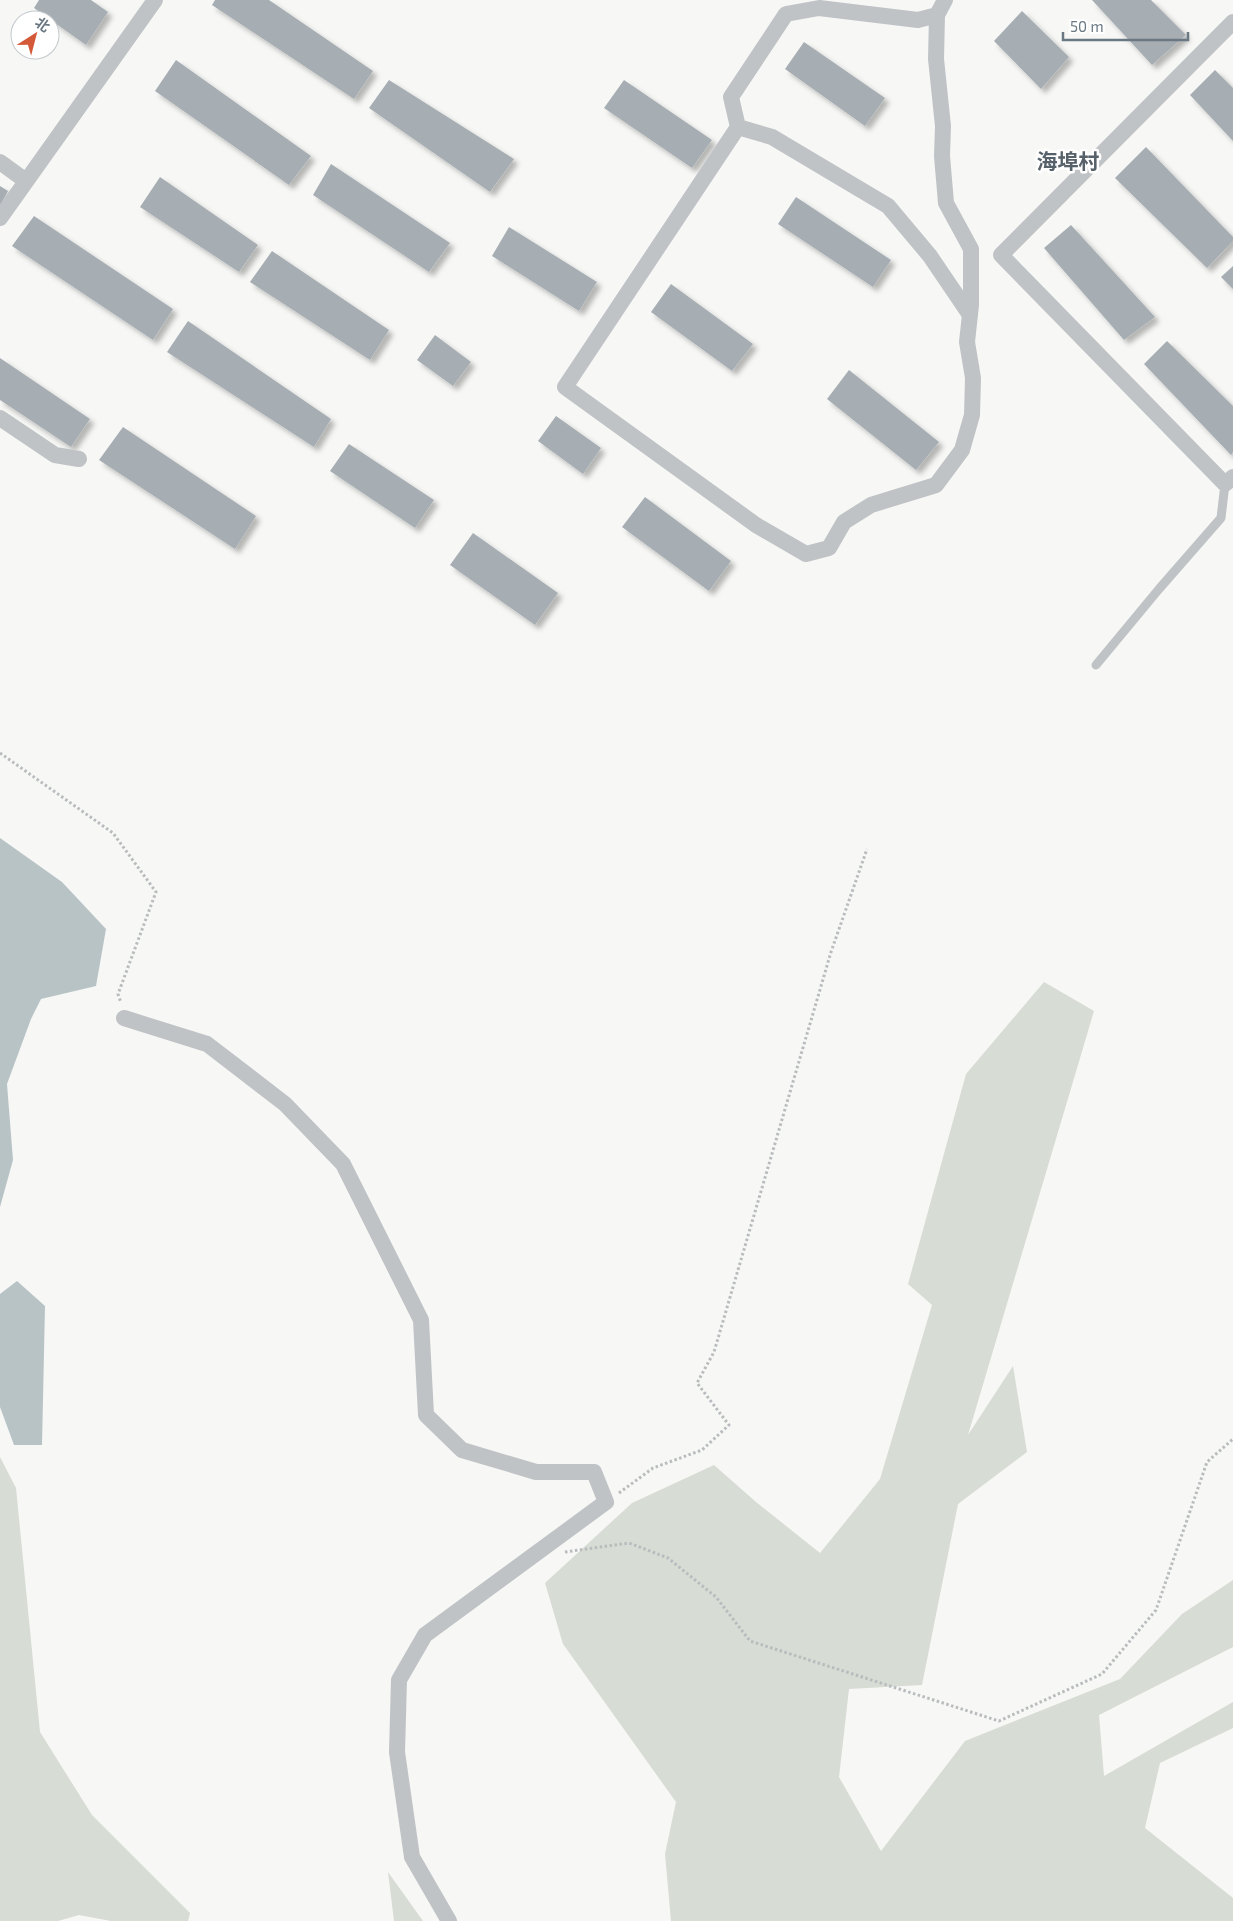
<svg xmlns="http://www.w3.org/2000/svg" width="1233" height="1921" viewBox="0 0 1233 1921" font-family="'Exo 2','Noto Sans SC',sans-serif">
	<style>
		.green { fill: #d7dcd4 }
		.water { fill: #b8c3c6 }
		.building { fill: #a7aeb3; filter: url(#shadow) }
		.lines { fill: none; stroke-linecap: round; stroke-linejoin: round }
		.path { stroke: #b9bcbe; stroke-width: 3; stroke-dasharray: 2.5 2.5; stroke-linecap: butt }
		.service { stroke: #bfc3c6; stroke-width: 9 }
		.minor { stroke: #bfc3c6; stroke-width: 16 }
		.labels { text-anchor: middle; stroke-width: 5; stroke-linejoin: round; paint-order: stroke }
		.quarter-label { font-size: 21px; font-weight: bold; fill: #566169; stroke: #fff }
	</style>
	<defs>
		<filter id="shadow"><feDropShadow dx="4.5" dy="4.5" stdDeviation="2.5" flood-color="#0004"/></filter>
	</defs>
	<rect width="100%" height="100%" fill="#f7f7f5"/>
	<path class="green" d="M1044,982L1094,1011L968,1435L1013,1366L1027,1452L958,1504L922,1685L849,1689L839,1777L881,1851L965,1741L1120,1679L1182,1614L1233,1580V1647L1099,1715L1104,1776L1233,1702V1728L1160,1763L1145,1828L1233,1898V1921H671L665,1854L676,1802L563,1644L545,1583L632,1503L714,1465L756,1502L820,1553L880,1479L932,1305L908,1284L966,1074Z
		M0,1457L16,1488L40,1732L92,1815L190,1913L188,1921H111L79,1915L58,1921H0Z
		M388,1872L423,1921H394Z"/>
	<path class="water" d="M0,838L62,882L106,929L96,986L41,999L31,1019L7,1084L13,1160L0,1207Z
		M17,1281L45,1306L42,1445H14L0,1407V1294Z"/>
	<path class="building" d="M39,0H91L108,12L86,45L34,8Z
		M215,0H269L373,71L354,99L212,5Z
		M1092,0H1151L1186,35L1152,65Z
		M1022,11L1069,57L1041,89L994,41Z
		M804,42L885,98L865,126L785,69Z
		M176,60L311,156L289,185L155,91Z
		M1215,70L1233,88V141L1190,95Z
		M389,80L514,159L490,192L369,108Z
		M624,80L712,140L692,168L604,108Z
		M1146,147L1233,237V241L1207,268L1115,178Z
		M331,164L450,243L429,272L313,195Z
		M160,177L258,245L239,272L140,207Z
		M0,186L8,191L0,206Z
		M796,197L891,260L873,287L778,224Z
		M34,216L173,309L153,340L12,246Z
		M1071,225L1155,317L1124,340L1044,248Z
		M509,227L597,282L579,311L492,256Z
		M272,251L389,330L370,360L250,282Z
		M1233,266V289L1221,277Z
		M671,284L753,344L732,371L651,312Z
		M188,321L331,419L314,447L167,352Z
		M435,335L471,362L453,386L417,360Z
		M1167,341L1233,406V452L1231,455L1144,364Z
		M0,358L90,419L71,447L0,400Z
		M849,370L939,442L916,470L827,399Z
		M556,416L601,448L583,474L538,441Z
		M123,427L256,516L235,549L99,460Z
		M349,444L434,500L415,528L330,471Z
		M645,497L731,561L709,591L622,527Z
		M473,533L558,593L535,625L450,565Z"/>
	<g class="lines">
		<path class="path" d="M0,753L113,833L156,892L118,994L121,1003
			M619,1493L653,1468L702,1450L729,1425L697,1383L714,1352L831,952L867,849
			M565,1552L629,1543L668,1558L716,1597L750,1641L999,1721L1102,1674L1156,1610L1207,1462L1233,1439"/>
		<path class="service" d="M1096,665L1159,589L1221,518L1225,484"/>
		<path class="minor" d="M937,15L918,20L819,8L786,14L731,97L738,127L565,387L756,525L806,554L829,548L844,522L871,505L936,485L962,450L972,415L973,378L967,342L971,305V249L946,203L942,156L943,126L936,59L937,15L945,0
			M1233,22L1001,255L1225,484L1233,477
			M738,127L772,137L888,206L930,256L970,315
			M0,162L26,181
			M0,218L155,0
			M0,418L55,455L79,459
			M124,1018L207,1044L285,1104L343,1164L421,1320L426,1415L462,1450L536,1472H594L606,1502L425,1635L399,1680L397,1752L412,1857L449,1921"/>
	</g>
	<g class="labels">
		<g class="quarter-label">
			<text x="1068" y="169">海埠村</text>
		</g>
	</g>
	<g transform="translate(35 35) rotate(36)"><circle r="24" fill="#ffffff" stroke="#c3c9cd"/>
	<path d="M0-4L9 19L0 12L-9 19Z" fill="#d35938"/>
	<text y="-8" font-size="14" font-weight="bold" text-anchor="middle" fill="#697883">北</text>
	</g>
	<path d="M1063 32v8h125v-8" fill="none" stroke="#697883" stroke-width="2.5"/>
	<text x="1070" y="32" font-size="15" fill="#697883" stroke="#ffffff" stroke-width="4" paint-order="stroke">50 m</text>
</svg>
